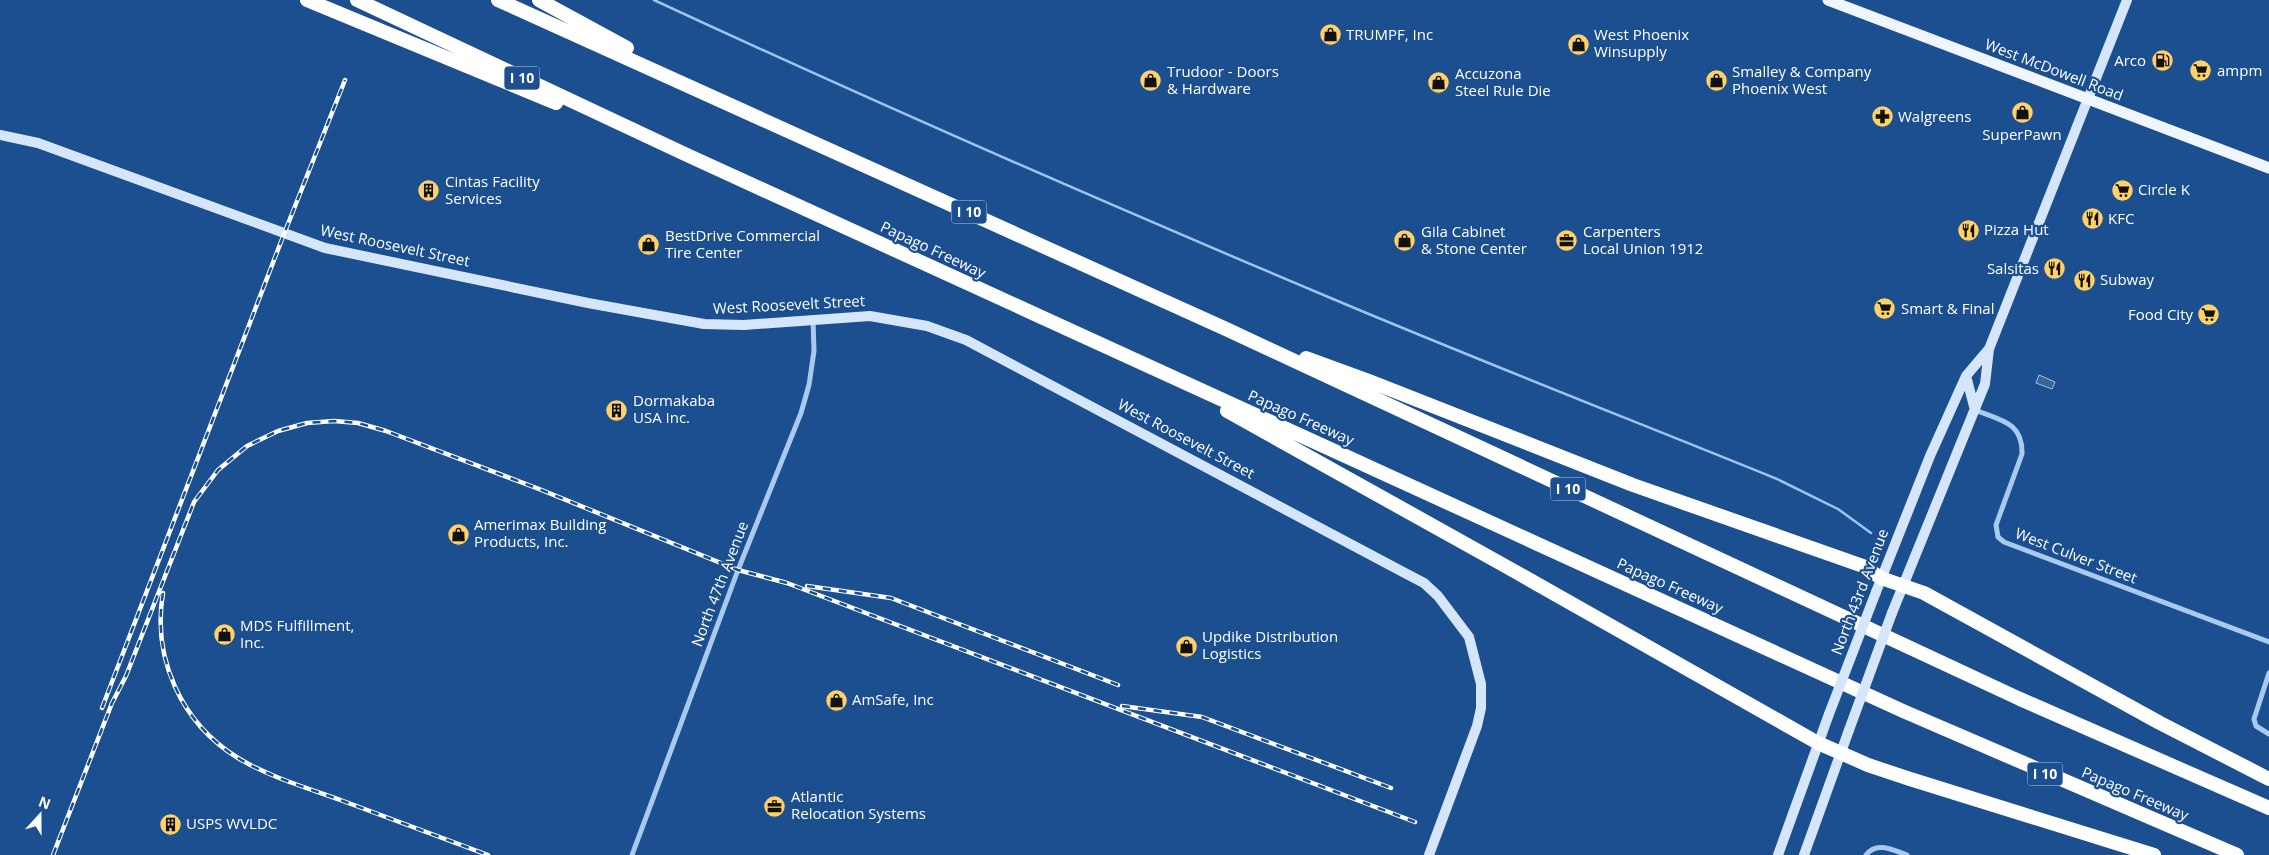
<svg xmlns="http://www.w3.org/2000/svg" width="2269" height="855" viewBox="0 0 2269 855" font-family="'Open Sans',sans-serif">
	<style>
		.water { fill: #3c6290; stroke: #9cc4f0 }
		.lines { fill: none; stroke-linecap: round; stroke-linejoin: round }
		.stream { stroke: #9cc4f0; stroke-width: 2.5 }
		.street { stroke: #a9c9ee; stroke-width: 5 }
		.secondary { stroke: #d6e6fa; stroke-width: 10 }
		.primary { stroke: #f0f6ff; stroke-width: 11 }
		.highway { stroke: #fff; stroke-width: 14 }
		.rail-casing { stroke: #fff; stroke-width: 4.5 }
		.rail { stroke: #1b4f8f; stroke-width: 2.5; stroke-dasharray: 8; stroke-linecap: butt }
		.secondary-bridge { stroke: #d6e6fa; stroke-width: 10 }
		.labels { text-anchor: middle; stroke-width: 4.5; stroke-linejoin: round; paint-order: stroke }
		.shield { fill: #1b4f8f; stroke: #bbcadd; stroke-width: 1 }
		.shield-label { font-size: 14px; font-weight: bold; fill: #fff }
		.poi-label { font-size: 15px; fill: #fff; stroke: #1b4f8f; text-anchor: start }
		.street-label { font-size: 15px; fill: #fff; stroke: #1b4f8f }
	</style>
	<rect width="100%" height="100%" fill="#1b4f8f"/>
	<path class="water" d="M2039,375L2055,382L2052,389L2036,383Z"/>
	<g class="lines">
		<path class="stream" d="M654,0C878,104 1105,203 1333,299C1480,361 1629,419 1777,479L1838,509L1871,533"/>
		<path class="street" d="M1975,410C2000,420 2023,422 2022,454L1996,525L1998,537L2004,542L2269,642
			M2269,673L2254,719L2256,726L2269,734
			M632,855L738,570L801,413L809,385L814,351L813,319
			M1866,855C1877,841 1893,850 1907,855"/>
		<path class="secondary" d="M0,135L38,143L325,248L588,303L704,324L744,325L870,316L927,326L966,340L1403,572L1424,583L1438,596L1469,637L1481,684V708L1477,726L1429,855
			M1966,376L1975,410
			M1876,592L1930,456L1966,376L1988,350
			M1892,613L1985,384L1989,349L2127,0
			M1778,855L1829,714
			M1804,855L1849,730"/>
		<path class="primary" d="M1828,0L2269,168"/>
		<path class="highway" d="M307,0L556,103
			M357,0L687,155L1903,711L2237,855
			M498,0L1226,329L2020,699L2269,808
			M539,0L627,48
			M1306,358L1369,381L1633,485L1863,566L1881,578L1924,593L2160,723L2269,779
			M1227,411L1507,567L1818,743L1868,765L1910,779L2154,855"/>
		<defs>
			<path id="rail" d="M807,586L891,598L1118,685
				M163,593C152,658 181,723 238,758C269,777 308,788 343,801C391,819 440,837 488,855
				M1122,706L1202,717L1391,788
				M102,708L284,234L345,80
				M53,855L112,703L126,676L194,502L218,470L247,446L278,431L307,423L334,421L358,423L386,431L539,489L738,570L787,583L1415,822"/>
		</defs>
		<use href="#rail" class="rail-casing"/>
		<use href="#rail" class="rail"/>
		<path class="secondary-bridge" d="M1829,714L1876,592
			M1849,730L1892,613"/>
	</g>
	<defs>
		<symbol id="shop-disc" viewBox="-11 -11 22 22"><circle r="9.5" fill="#ffd166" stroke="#1b4f8f"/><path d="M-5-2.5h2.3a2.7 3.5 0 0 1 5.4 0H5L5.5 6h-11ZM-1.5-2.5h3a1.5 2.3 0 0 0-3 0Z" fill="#111"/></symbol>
		<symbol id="fuel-disc" viewBox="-11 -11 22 22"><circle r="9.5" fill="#ffd166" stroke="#1b4f8f"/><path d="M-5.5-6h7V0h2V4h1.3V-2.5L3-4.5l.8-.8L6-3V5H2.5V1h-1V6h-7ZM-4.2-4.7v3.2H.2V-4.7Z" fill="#111"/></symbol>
		<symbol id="supermarket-disc" viewBox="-11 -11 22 22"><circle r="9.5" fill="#ffd166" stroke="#1b4f8f"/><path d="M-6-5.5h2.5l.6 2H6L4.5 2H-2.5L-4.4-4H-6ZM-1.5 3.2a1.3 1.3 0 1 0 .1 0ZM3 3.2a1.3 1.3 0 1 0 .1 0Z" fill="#111"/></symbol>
		<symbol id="pharmacy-disc" viewBox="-11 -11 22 22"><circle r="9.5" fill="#ffd166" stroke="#1b4f8f"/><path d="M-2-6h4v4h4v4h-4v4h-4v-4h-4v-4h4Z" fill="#111"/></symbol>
		<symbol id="building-disc" viewBox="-11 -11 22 22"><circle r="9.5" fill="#ffd166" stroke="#1b4f8f"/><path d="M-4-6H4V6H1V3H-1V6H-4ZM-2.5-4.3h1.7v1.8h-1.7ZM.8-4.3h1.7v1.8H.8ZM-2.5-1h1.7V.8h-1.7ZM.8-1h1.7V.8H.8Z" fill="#111"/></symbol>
		<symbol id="restaurant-disc" viewBox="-11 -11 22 22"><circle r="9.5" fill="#ffd166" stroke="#1b4f8f"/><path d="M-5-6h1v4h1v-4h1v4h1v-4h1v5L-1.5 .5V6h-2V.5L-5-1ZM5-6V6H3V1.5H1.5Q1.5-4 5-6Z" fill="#111"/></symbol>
		<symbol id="office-disc" viewBox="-11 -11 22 22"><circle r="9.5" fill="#ffd166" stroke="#1b4f8f"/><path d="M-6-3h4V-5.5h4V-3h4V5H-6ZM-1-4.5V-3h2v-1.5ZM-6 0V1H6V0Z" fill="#111"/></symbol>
	</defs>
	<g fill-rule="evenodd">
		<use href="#shop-disc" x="1318" y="22" width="25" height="25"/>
		<use href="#shop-disc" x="1566" y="32" width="25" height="25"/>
		<use href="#fuel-disc" x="2150" y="48" width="25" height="25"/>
		<use href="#supermarket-disc" x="2188" y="58" width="25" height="25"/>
		<use href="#shop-disc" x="1138" y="68" width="25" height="25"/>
		<use href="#shop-disc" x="1704" y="68" width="25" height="25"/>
		<use href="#shop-disc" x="1426" y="70" width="25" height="25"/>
		<use href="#shop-disc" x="2010" y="100" width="25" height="25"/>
		<use href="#pharmacy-disc" x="1870" y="104" width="25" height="25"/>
		<use href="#supermarket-disc" x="2110" y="178" width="25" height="25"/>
		<use href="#building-disc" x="416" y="178" width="25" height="25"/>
		<use href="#restaurant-disc" x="2080" y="206" width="25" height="25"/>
		<use href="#restaurant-disc" x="1956" y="218" width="25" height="25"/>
		<use href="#shop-disc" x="1392" y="228" width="25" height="25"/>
		<use href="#office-disc" x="1554" y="228" width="25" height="25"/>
		<use href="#shop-disc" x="636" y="232" width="25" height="25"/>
		<use href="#restaurant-disc" x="2042" y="256" width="25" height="25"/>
		<use href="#restaurant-disc" x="2072" y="268" width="25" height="25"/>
		<use href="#supermarket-disc" x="1872" y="296" width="25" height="25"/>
		<use href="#supermarket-disc" x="2196" y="302" width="25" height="25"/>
		<use href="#building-disc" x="604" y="398" width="25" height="25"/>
		<use href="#shop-disc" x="446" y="522" width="25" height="25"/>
		<use href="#shop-disc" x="212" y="622" width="25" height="25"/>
		<use href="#shop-disc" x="1174" y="634" width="25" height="25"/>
		<use href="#shop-disc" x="824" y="688" width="25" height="25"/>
		<use href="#office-disc" x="762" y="794" width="25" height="25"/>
		<use href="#building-disc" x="158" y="812" width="25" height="25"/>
	</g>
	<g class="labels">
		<g class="shield">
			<rect x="504.5" y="66.5" width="35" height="23" rx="4"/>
			<rect x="951.5" y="200.5" width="35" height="23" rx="4"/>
			<rect x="1550.5" y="477.5" width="35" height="23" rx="4"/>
			<rect x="2027.5" y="762.5" width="35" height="23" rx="4"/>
		</g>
		<g class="shield-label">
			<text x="522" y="83">I 10</text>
			<text x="969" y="217">I 10</text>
			<text x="1568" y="494">I 10</text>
			<text x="2045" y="779">I 10</text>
		</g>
		<g class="poi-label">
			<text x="1346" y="40">TRUMPF, Inc</text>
			<text x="1594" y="40">West Phoenix<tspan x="1594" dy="17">Winsupply</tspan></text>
			<text x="2146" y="66" text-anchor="end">Arco</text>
			<text x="2217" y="76">ampm</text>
			<text x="1167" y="77">Trudoor - Doors<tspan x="1167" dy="17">&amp; Hardware</tspan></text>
			<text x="1732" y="77">Smalley &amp; Company<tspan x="1732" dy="17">Phoenix West</tspan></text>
			<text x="1455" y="79">Accuzona<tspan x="1455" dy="17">Steel Rule Die</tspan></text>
			<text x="1898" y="122">Walgreens</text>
			<text x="2022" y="140" text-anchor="middle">SuperPawn</text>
			<text x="445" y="187">Cintas Facility<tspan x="445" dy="17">Services</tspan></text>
			<text x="2138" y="195">Circle K</text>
			<text x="2108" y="224">KFC</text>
			<text x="1984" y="235">Pizza Hut</text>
			<text x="1421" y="237">Gila Cabinet<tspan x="1421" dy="17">&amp; Stone Center</tspan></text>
			<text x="1583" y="237">Carpenters<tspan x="1583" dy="17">Local Union 1912</tspan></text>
			<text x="665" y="241">BestDrive Commercial<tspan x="665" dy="17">Tire Center</tspan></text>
			<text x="2039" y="274" text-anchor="end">Salsitas</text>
			<text x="2100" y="285">Subway</text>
			<text x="1901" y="314">Smart &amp; Final</text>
			<text x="2193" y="320" text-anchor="end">Food City</text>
			<text x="633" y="406">Dormakaba<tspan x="633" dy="17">USA Inc.</tspan></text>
			<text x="474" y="530">Amerimax Building<tspan x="474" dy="17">Products, Inc.</tspan></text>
			<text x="240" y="631">MDS Fulfillment,<tspan x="240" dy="17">Inc.</tspan></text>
			<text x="1202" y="642">Updike Distribution<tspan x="1202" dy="17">Logistics</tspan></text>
			<text x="852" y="705">AmSafe, Inc</text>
			<text x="791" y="802">Atlantic<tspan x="791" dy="17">Relocation Systems</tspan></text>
			<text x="186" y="829">USPS WVLDC</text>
		</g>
		<g class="street-label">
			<text transform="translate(2054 70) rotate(21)" y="5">West McDowell Road</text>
			<text transform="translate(395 246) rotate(12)" y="5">West Roosevelt Street</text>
			<text transform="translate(933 250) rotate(25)" y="5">Papago Freeway</text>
			<text transform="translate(789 305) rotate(-3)" y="5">West Roosevelt Street</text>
			<text transform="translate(1301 418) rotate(24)" y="5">Papago Freeway</text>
			<text transform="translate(1186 439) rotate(28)" y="5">West Roosevelt Street</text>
			<text transform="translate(2076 556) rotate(21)" y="5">West Culver Street</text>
			<text transform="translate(720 584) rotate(-69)" y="5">North 47th Avenue</text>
			<text transform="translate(1670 586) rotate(24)" y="5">Papago Freeway</text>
			<text transform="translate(1860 592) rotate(-69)" y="5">North 43rd Avenue</text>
			<text transform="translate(2135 794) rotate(23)" y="5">Papago Freeway</text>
		</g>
	</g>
	<g transform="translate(40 815) rotate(21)" stroke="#1b4f8f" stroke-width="4" paint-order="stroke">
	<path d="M0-4L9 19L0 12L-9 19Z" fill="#ffffff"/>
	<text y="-8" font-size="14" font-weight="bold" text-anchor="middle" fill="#ffffff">N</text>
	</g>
</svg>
